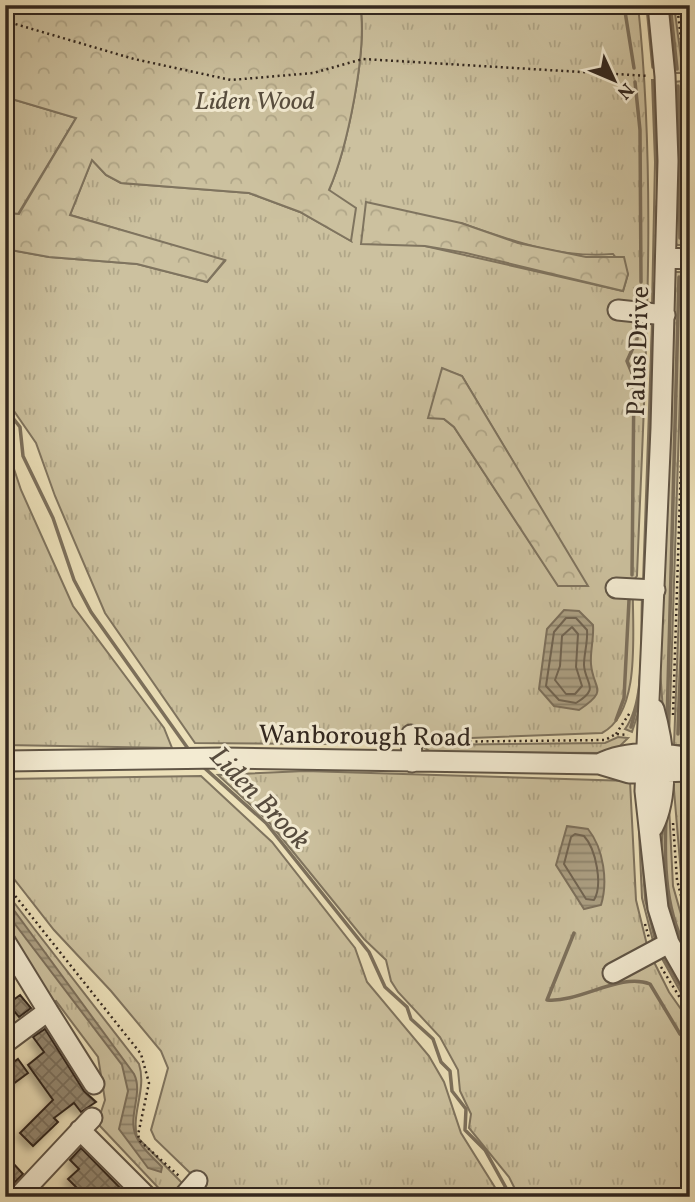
<svg xmlns="http://www.w3.org/2000/svg" width="695" height="1202" viewBox="0 0 695 1202" font-family="Vollkorn,serif">
	<style>
		.grass { fill: url(#grass-tufts); stroke: #7f745f; stroke-width: 2; fill-rule: evenodd }
		.forest { fill: url(#forest-crowns); stroke: #7f745f; stroke-width: 2 }
		.water { fill: url(#water-rules); stroke: #7c705c; stroke-width: 2 }
		.lines { fill: none; stroke-linecap: round; stroke-linejoin: round }
		.shore { stroke: #706452; stroke-width: 2 }
		.stream { stroke: #7c705c; stroke-width: 3.5 }
		.building { fill: url(#building-cross-hatch); stroke: #32271f; stroke-width: 2; filter: url(#shadow) }
		.minor-casing { stroke: #605546; stroke-width: 23 }
		.path { stroke: #32271f; stroke-width: 2.5; stroke-dasharray: 2 3.5; stroke-linecap: butt }
		.minor { stroke: #f3ebd2; stroke-width: 19 }
		.labels { text-anchor: middle; stroke-width: 6; stroke-linejoin: round; paint-order: stroke }
		.park-label { font-size: 26px; font-style: italic; fill: #584e3f; stroke: #f3ebd2 }
		.street-label { font-size: 26px; fill: #32271f; stroke: #f3ebd2 }
		.water-label { font-size: 28px; font-style: italic; fill: #574c3e; stroke: #f3ebd2 }
	</style>
	<defs>
		<pattern id="grass-tufts" width="24" height="20" patternUnits="userSpaceOnUse" patternTransform="scale(1.75)"><rect width="24" height="20" fill="#ccc19f"/><path d="M3 7l-1-3M5 7V3M7 7l1-3M15 17l-1-3M17 17v-4M19 17l1-3" fill="none" stroke="#b0a688"/></pattern>
		<pattern id="forest-crowns" width="20" height="18" patternUnits="userSpaceOnUse" patternTransform="scale(1.75)"><rect width="20" height="18" fill="#ccc19f"/><path d="M2 6a3 3 0 1 1 6 0M12 15a3 3 0 1 1 6 0" fill="none" stroke="#b0a688"/></pattern>
		<pattern id="water-rules" width="6" height="5" patternUnits="userSpaceOnUse" patternTransform="scale(1.75)"><rect width="6" height="5" fill="#ada185"/><path d="M0 2.5h6" fill="none" stroke="#8d836c"/></pattern>
		<pattern id="building-cross-hatch" width="8" height="8" patternUnits="userSpaceOnUse" patternTransform="scale(1.75)"><rect width="8" height="8" fill="#93876f"/><path d="M0 0l8 8M0 8l8-8" fill="none" stroke="#796e5b"/></pattern>
		<filter id="shadow"><feDropShadow dx="-4.5" dy="4.5" stdDeviation="3.5" flood-color="#0004"/></filter>
	</defs>
	<rect width="100%" height="100%" fill="#ece0b9"/>
	<filter id="stains"><feTurbulence type="fractalNoise" baseFrequency=".00286" numOctaves="4"/><feColorMatrix values="0 0 0 0 .2 0 0 0 0 .09 0 0 0 0 .02 0 0 0 .5 -.17"/></filter>
	<radialGradient id="worn" r=".72"><stop offset=".6" stop-color="#630" stop-opacity="0"/><stop offset="1" stop-color="#630" stop-opacity=".3"/></radialGradient>
	<path class="grass" d="M360,5H638C658,194 644,387 637,576L633,581C631,622 644,711 602,733L419,740V733L372,735L364,742L336,744L195,743L105,613L55,496L36,443L5,398V249L49,257L137,264L207,282L225,261L70,215L92,160L106,175L121,183L249,193L300,212L351,241L329,190C347,149 368,49 360,5ZM461,223C510,240 560,259 613,254L628,274L623,291L425,246ZM442,369L462,376L587,586L558,585L454,427L444,419Z
		M665,5H674L683,73H672Z
		M652,80H657L659,135L656,307H652L655,162Z
		M683,81L686,178L684,245H677L675,241L673,82Z
		M5,97L76,118L18,214L5,213Z
		M675,272H684L669,738H665L658,642Z
		M652,323H655L647,582H643Z
		M690,324V745H674Z
		M5,442L21,490L73,606L164,728L172,748L5,745Z
		M642,598H646L639,710L632,732L625,729C646,701 640,633 642,598Z
		M618,737L628,738L617,749L605,753L431,752L420,745L605,743Z
		M305,771L630,781L636,900L647,945L603,969L610,984L653,960L669,992L690,1022V1197H519L509,1177L469,1128L471,1114L460,1091L458,1070L440,1037L398,992L391,981L386,960L364,939L268,821L218,775Z
		M201,776L272,842L355,948L367,982L429,1056L444,1082L461,1133L501,1197H215L155,1139L151,1130L168,1068L161,1051L111,991L54,930L14,879L8,882L5,879V779Z
		M673,778H690V913L681,874Z
		M668,786L673,886L690,946V966C655,909 658,849 668,786Z
		M637,787L659,939L653,941L642,898Z
		M5,891L139,1064C147,1089 131,1113 137,1137L186,1187L176,1197H167L100,1126L99,1118L105,1100L98,1057L56,1001L53,1002L5,925Z
		M664,952L690,996V1009L660,955Z"/>
	<path class="forest" d="M5,5H360C368,49 347,149 329,190L356,208L351,241L300,212L249,193L121,183L106,175L92,160L70,215L225,260L207,282L137,264L49,257L5,249V213L19,214L76,118L5,97Z
		M366,202L461,223L518,243L586,257H624L628,274L623,291L466,253L425,246L361,244Z
		M442,368L462,376L588,586H558L454,427L444,419L428,418Z"/>
	<path class="water" d="M564,610L579,611L593,625C594,639 590,651 591,664C593,690 610,689 579,710L554,706L539,689L547,629Z
		M567,826L588,829C604,849 608,882 601,905L584,909L556,865Z
		M5,898L134,1074C144,1094 126,1118 137,1138C142,1149 154,1158 162,1167L161,1172L148,1168L119,1129L128,1091L122,1065L5,911Z"/>
	<g class="lines">
		<path class="shore" d="M566,618H576L587,630C588,642 584,653 584,665C585,684 601,688 576,703L559,700L546,686L554,632Z
			M572,627L578,634L576,667L582,686L575,694H566L555,680L560,666L562,636Z
			M575,834L584,836C596,849 603,885 594,900L586,899L564,864L571,837Z"/>
		<path class="stream" d="M624,5L634,68
			M647,5L653,67
			M670,5L677,69
			M635,82L640,130L641,282
			M654,82L658,178
			M678,86L680,238
			M657,223V206
			M654,304L655,283
			M5,408L20,427L23,456L53,518L74,580L91,612L189,750
			M649,483L653,324
			M632,575L634,378L627,361L637,339L638,323
			M616,720L624,698L629,600
			M667,723L679,277
			M631,727L639,698L641,669
			M678,734C680,661 685,589 690,517
			M200,764L266,823L369,952L385,987L407,1007L411,1019L433,1039L441,1062L450,1071L452,1091L466,1109L465,1130L485,1150L511,1197
			M666,818C664,866 665,914 690,956
			M643,859L646,900L655,937
			M574,933L547,1000C580,1003 620,972 650,984L680,1034L690,1043
			M663,956L690,1003"/>
	</g>
	<path class="building" d="M20,995L31,1008L19,1017L8,1004Z
		M45,1029L84,1091L96,1102L81,1112L74,1103L54,1118L58,1122L33,1146L20,1133L53,1100L28,1065L44,1052L33,1037Z
		M18,1059L28,1073L5,1090V1068Z
		M81,1148L129,1197H107L101,1191L95,1197H86L68,1179L79,1169L70,1160Z
		M11,1161L23,1174L10,1187L5,1182V1167Z"/>
	<g class="lines">
		<defs>
			<path id="minor" d="M658,5L665,76L668,161L661,428L645,791L658,908L669,943L690,980
				M666,258L690,259
				M618,310L665,315
				M616,588L655,590
				M411,735L412,762
				M5,761L222,758L599,764L629,773L690,771
				M599,764C626,750 660,752 690,758
				M653,827C670,793 664,744 654,709
				M5,941L48,1011
				M613,973L669,943
				M5,1043L48,1011L94,1084
				M80,1130L147,1197
				M18,1197L92,1118
				M183,1197L197,1181"/>
		</defs>
		<use href="#minor" class="minor-casing"/>
		<path class="path" d="M677,5L687,90L688,243
			M5,21L134,59L231,80L313,73L363,59L649,76
			M673,715L687,274
			M616,734L631,711
			M426,742L605,740L616,734L628,735
			M673,823L677,880L690,931
			M5,883L141,1054L149,1083L138,1135L140,1141L179,1176
			M645,924L649,938
			M661,967L690,1014"/>
		<use href="#minor" class="minor"/>
	</g>
	<g class="labels">
		<g class="park-label">
			<text x="255" y="109">Liden Wood</text>
		</g>
		<g class="street-label">
			<text transform="translate(637 351) rotate(-88)" y="9">Palus Drive</text>
			<text transform="translate(365 735) rotate(1)" y="9">Wanborough Road</text>
		</g>
		<g class="water-label">
			<text transform="translate(261 797) rotate(46)" y="10">Liden Brook</text>
		</g>
	</g>
	<rect width="695" height="1202" fill="none" stroke="#ece0b9" stroke-width="28"/>
	<rect x="7" y="7" width="681" height="1188" fill="none" stroke="#32271f" stroke-width="3.5"/>
	<rect x="14" y="14" width="667" height="1174" fill="none" stroke="#32271f" stroke-width="2"/>
	<g transform="translate(614 80) rotate(134)" stroke="#f3ebd2" stroke-width="5" paint-order="stroke">
	<path d="M0-5L12 26L0 18L-12 26Z" fill="#32271f"/>
	<text y="-10" font-size="19" font-weight="bold" text-anchor="middle" fill="#32271f">N</text>
	</g>
	<rect width="100%" height="100%" filter="url(#stains)"/>
	<rect width="100%" height="100%" fill="url(#worn)"/>
</svg>
